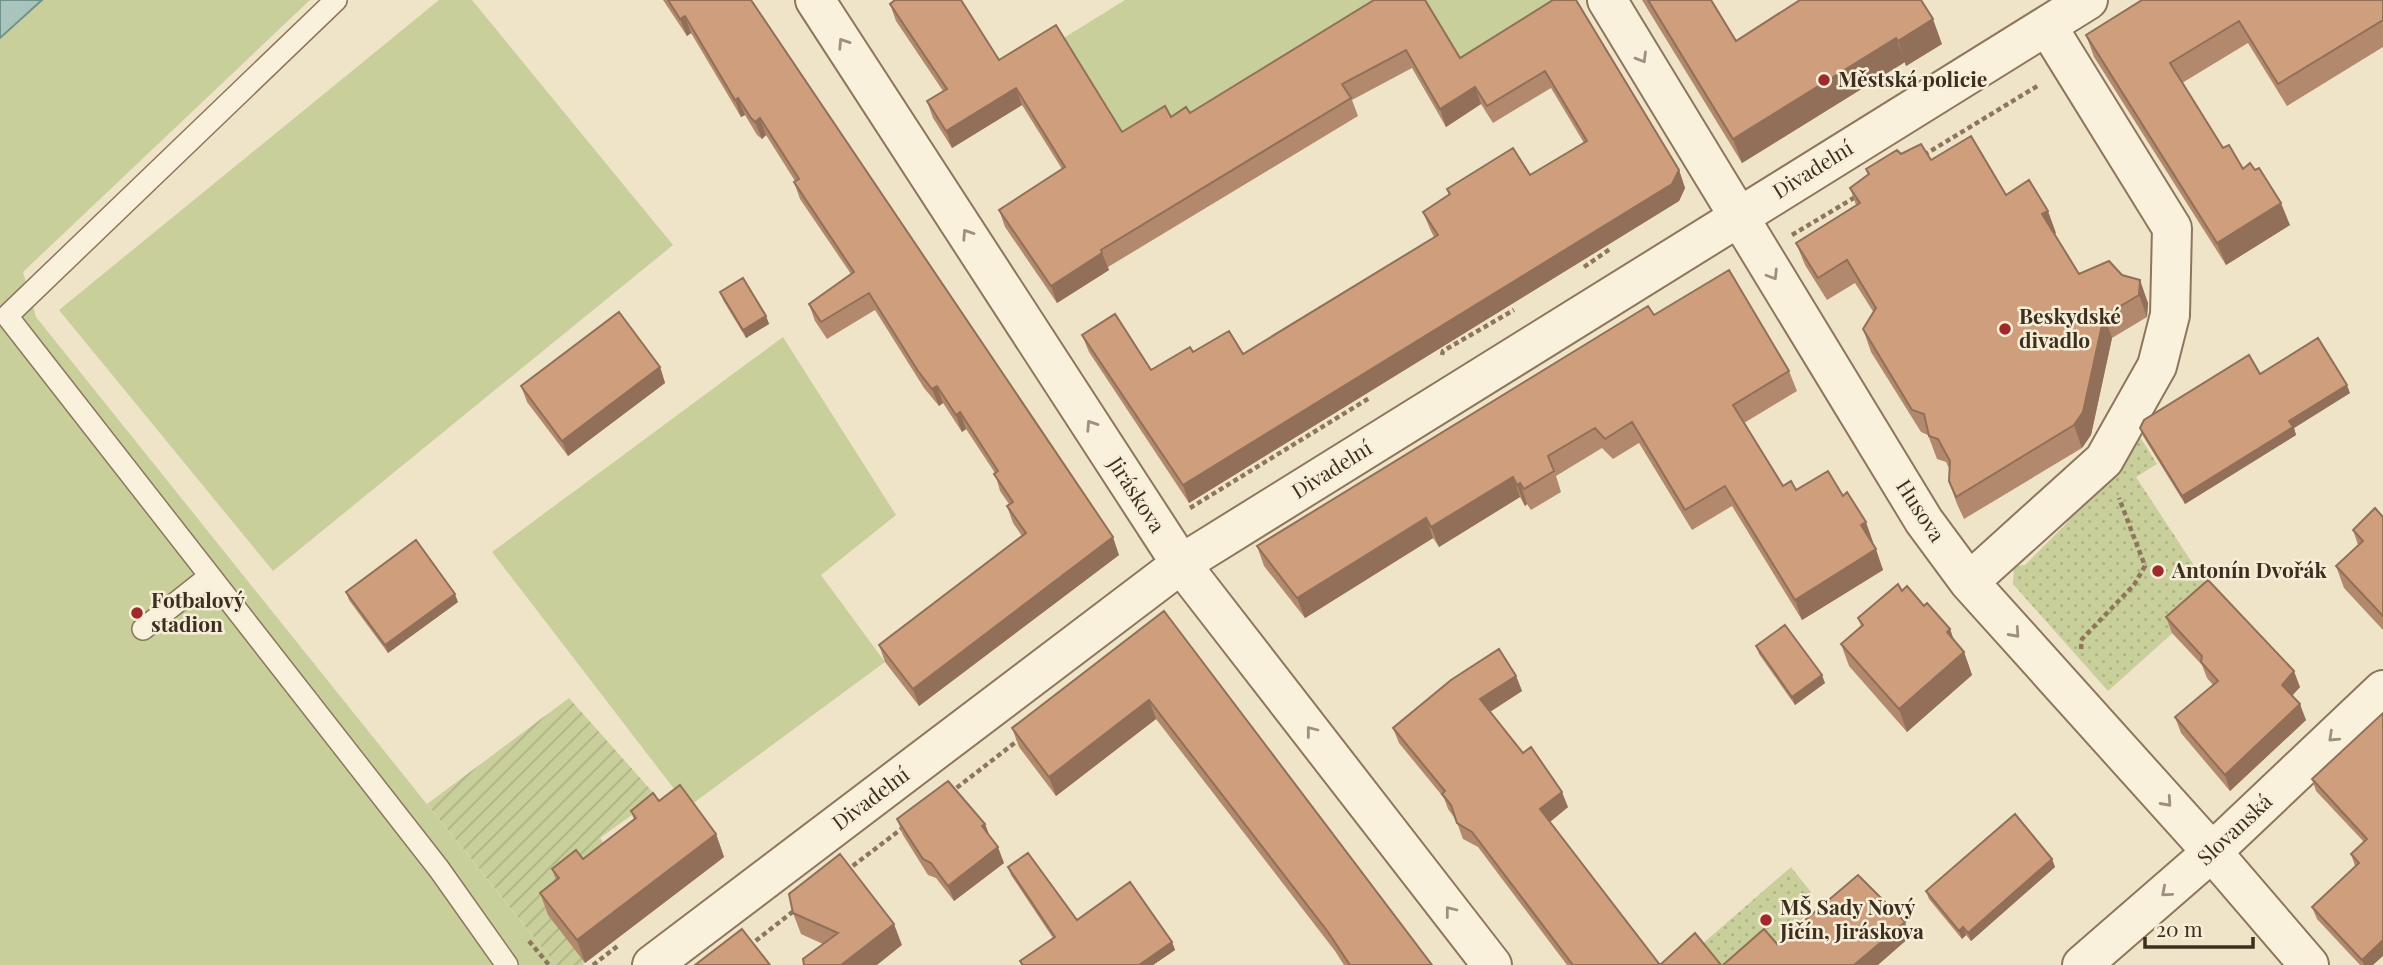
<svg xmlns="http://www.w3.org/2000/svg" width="2383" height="965" viewBox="0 0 2383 965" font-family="'Playfair Display',serif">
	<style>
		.grass { fill: #c9cf9b }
		.park { fill: url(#park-dots) }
		.garden { fill: url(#garden-furrows) }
		.water { fill: #a9c4bc; stroke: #6f938a; stroke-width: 2 }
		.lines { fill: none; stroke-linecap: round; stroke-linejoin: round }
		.lane-casing { stroke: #8d765c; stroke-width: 24 }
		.street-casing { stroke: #8d765c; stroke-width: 42 }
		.path { stroke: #8d765c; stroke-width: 4.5; stroke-dasharray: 5 3.5; stroke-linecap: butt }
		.lane { stroke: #faf1dc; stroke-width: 21 }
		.street { stroke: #faf1dc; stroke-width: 38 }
		.wall { fill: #b2896c }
		.shaded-wall { fill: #916f58 }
		.building { fill: #cf9f7d; stroke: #916f58; stroke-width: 2 }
		.oneway { stroke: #9c907e }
		.poi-dot { fill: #9e2a2b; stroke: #f7eed8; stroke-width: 2.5 }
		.labels { text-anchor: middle; stroke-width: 5; stroke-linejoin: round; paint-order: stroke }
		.poi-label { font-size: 21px; font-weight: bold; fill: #3d2e20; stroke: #f7eed8; text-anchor: start }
		.street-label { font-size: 21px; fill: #3d2e20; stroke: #f7eed8 }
	</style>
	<defs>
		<pattern id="park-dots" width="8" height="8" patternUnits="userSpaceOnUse" patternTransform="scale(1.75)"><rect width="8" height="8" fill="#c9cf9b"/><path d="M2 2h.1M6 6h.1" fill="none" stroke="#aeb285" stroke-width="1.8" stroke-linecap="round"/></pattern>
		<pattern id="garden-furrows" width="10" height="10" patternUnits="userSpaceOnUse" patternTransform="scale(1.75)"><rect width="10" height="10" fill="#c9cf9b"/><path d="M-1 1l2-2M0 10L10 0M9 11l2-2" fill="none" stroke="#aeb285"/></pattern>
	</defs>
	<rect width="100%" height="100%" fill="#f0e4c8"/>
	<path class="grass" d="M42,0H310L23,272L36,317L556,965H0V38Z
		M439,0H472L673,245L273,571L59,310Z
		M1125,0H1409L1279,80L1268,64L1249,76L1258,93L1160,153L1004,75Z
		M1420,0H1572L1464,76Z
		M783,337L896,515L821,575L885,662L688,807L492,552Z"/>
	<path class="park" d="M2134,427L2157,464L2136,477L2214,596L2108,691L2013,584L2014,566L2025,565L2067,523L2073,502Z
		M1791,867L1811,892L1799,930L1811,965H1678Z"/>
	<path class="garden" d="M569,698L657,797L600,838L618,861L583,965H556L427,804Z"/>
	<path class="water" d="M0,0H42L0,38Z"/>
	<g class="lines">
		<defs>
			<path id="lane" d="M336,0L7,316L439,869L507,965
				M143,629L210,576"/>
			<path id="street" d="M815,0L1181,564L1492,965
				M1607,0L1924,521L1969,582L2212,852L2309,965
				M1969,582L2104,460L2157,366L2170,315L2172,228L2047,26
				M652,965L1181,564L2088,0
				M2082,965L2212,852L2383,690"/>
		</defs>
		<use href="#lane" class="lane-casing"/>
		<use href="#street" class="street-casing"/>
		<path class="path" d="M1924,155L2039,85
			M1792,235L1857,196
			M1584,267L1610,249
			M1442,355L1443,351L1514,310
			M1190,508L1371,397
			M2081,649L2082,639L2134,585L2145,566L2119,498
			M950,793L1021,738
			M846,871L904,827
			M529,941L549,965
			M749,946L795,910
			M593,965L619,945"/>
		<use href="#lane" class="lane"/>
		<use href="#street" class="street"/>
	</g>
	<path class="wall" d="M663,0H751L1119,555L919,706L885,662L879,645L1022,536L1013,523L1007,506L1009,504L1000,491L995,473L966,429L962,432L943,403L939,406L924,388L875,310L827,339L815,321L809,304L851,274L800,199L794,182L795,181L766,135L762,139L757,135L745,115L741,117L691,33L687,36Z
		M894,0H961L999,60L1122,132L1171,117L1190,113L1374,0L1460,58L1553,0L1679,170L1685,188L1679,201L1189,503L1089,352L1082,335L1151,370L1193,352L1243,354L1434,237L1430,229L1423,212L1449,195L1447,189L1530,175L1584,143L1551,88L1493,123L1481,104L1446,127L1412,68L1352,100L1358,116L1108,267L1109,270L1057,303L1005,227L999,210L1062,169L1022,105L952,148L933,118L927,101L943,91L896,21L890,4Z
		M1642,0H1711L1736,41L1800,0L1942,44L1906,66L1905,62L1742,163Z
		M2383,0V47L2287,106L2248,43L2182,83L2223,148L2243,169L2290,225L2226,265L2094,57L2086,35Z
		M1901,154L1931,160L2006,195L2056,233L2054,234L2079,274L2109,261L2148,303L2147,317L2112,338L2091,435L2082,448L1964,519L1957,504L1949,481V468L1946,462L1937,459L1928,435L1921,432L1871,352L1863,329L1874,313L1855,283L1827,300L1805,265L1796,243L1856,205L1850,188L1868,175L1866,169Z
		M720,292L766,316L769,324L746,338L723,300Z
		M1654,315L1789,371L1797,391L1744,423L1783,486L1796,490L1873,542L1872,543L1883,570L1802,620L1732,506L1692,530L1639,443L1613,459L1602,448L1556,476L1561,492L1531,510L1527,504L1525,506L1520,497L1439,547L1433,538L1305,618L1264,566L1257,546Z
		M660,367L665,383L568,456L527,402L521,386Z
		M2260,374L2350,393L2294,428L2296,435L2185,504L2143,436L2140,428Z
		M2383,517V630L2344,588L2336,566L2358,545L2353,530Z
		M1902,591L1924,606L1950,629L1954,641L1964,652L1972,675L1907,732L1849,666L1841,644L1861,626L1858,618Z
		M346,592L458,602L388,653L349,600Z
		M1164,611L1432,965H1344L1335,951L1156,719L1056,796L1019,747L1012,728Z
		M2166,617L2300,687L2292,696L2306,720L2230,791L2181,733L2175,717L2213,685L2207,678L2202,665L2172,633Z
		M1756,646L1825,683L1795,705L1759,654Z
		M1516,676L1522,691L1490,712L1568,807L1550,822L1660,965H1567L1478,847L1463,839L1456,820L1448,809L1444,798L1399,743L1393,728Z
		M2383,713L2373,965H2360L2317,919L2312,907L2355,866L2351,854L2364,842L2316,791L2312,779Z
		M659,801L716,834L724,857L585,963L548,915L540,893L556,880L552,869L583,859L634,820L631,811Z
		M897,819L985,824L990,837L1004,863L954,901L936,878L928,875L903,835Z
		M2052,859L2055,867L1971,941L1966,935L1962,939L1929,899L1926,891Z
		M1008,867L1077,920L1172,942L1175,950L1153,965H1021L1020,961L1053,938L1011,875Z
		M793,913L902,945L823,944L801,934Z"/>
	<path class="shaded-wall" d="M685,16L691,33L687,36L680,19Z
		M1933,19L1942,44L1906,66L1898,41Z
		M1896,38L1905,62L1742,163L1733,139Z
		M1475,87L1481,104L1446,127L1440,109Z
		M1016,88L1022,105L952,148L946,131Z
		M738,98L745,115L741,117L735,100Z
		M760,118L766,135L762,139L755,122Z
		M1679,170L1685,188L1679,201L1189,503L1183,485Z
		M2281,203L2290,225L2226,265L2217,243Z
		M2048,211L2056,233L2050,237L2042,214Z
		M1102,253L1109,270L1057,303L1051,286Z
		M2140,280L2148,303L2147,317L2139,295Z
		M766,316L769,324L746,338L743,330Z
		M2104,316L2112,338L2091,435L2082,448L2074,425Z
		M660,367L665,383L568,456L562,441Z
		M2347,385L2350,393L2294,428L2296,435L2185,504L2182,496L2289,421Z
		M937,386L943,403L939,406L932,389Z
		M960,412L966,429L962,432L956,415Z
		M1513,477L1520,497L1439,547L1431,527Z
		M1520,483L1527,504L1525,506L1517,485Z
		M1426,518L1433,538L1305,618L1297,598Z
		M1866,522L1873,542L1868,545L1861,525Z
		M1113,537L1119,555L919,706L913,689Z
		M1876,549L1883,570L1802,620L1795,600Z
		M455,594L458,602L388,653L385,645Z
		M1950,629L1958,652L1947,632Z
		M1964,652L1972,675L1907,732L1899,709Z
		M2294,671L2300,687L2288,700L2282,685Z
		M1822,675L1825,683L1795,705L1792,697Z
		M1516,676L1522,691L1485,715L1480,699Z
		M1149,700L1156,719L1056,796L1049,777Z
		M2300,704L2306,720L2230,791L2225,775Z
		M1562,792L1568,807L1546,825L1540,809Z
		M985,824L991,840L982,826Z
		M716,834L724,857L585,963L577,940Z
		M998,847L1004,863L954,901L948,886Z
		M2052,859L2055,867L1971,941L1968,933Z
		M1905,922L1910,937L1878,965H1854Z
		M894,924L902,945L877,965H841Z
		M1963,927L1966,935L1962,939L1959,931Z
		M2383,940V956L2373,965H2364L2362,960Z
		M1172,942L1175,950L1153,965H1139Z"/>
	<path class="building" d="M668,0H751L1113,537L913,689L879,645L1026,533L1007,506L1013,502L994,474L998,471L960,412L956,415L937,386L932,389L918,371L869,293L821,322L809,304L854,272L794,182L799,179L760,118L755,122L751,118L738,98L735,100L685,16L680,19Z
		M895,0H961L999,60L1056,25L1122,132L1165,106L1171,117L1186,107L1190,113L1374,0H1425L1460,58L1553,0H1576L1679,170L1672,184L1183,485L1082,335L1115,314L1151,370L1190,347L1193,352L1229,331L1243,354L1438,235L1423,212L1450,194L1447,189L1513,148L1530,175L1587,141L1545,71L1487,106L1475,87L1440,109L1406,50L1342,84L1351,98L1101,250L1102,253L1051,286L999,210L1065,167L1016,88L946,131L927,101L947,89L890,4Z
		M1648,0H1711L1736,41L1800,0H1921L1933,19L1898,41L1896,38L1733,139Z
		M2142,0H2383V20L2278,84L2239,21L2170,63L2223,148L2229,145L2243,169L2250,163L2255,170L2259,168L2281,203L2217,243L2086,35Z
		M1971,136L2006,195L2029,180L2048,211L2042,214L2079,274L2109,261L2122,275L2140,280L2139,295L2104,316L2083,412L2074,425L1956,497L1949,481L1950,461L1938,439L1929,436L1924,414L1912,410L1863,329L1876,308L1847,260L1818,278L1796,243L1860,203L1850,188L1869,174L1866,169L1897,150L1901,154L1921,144L1931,160Z
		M1729,270L1789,371L1733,405L1783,486L1791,481L1796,490L1828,471L1843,496L1847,492L1866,522L1861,525L1876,549L1795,600L1725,486L1685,510L1632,422L1605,439L1595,428L1548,456L1554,471L1524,489L1520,483L1517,485L1513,477L1431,527L1426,518L1297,598L1257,546L1648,306L1654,315Z
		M743,278L766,316L743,330L720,292Z
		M619,312L660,367L562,441L521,386Z
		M2318,338L2347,385L2289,421L2293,427L2182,496L2140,428L2144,420L2249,355L2260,374Z
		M2375,508L2383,517V616L2336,566L2363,541L2353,530Z
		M416,540L455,594L385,645L346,592Z
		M2208,580L2294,671L2282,685L2300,704L2225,775L2175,717L2218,681L2201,662L2202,656L2166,617Z
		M1898,584L1902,591L1907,586L1924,606L1927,603L1950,629L1947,632L1964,652L1899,709L1841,644L1863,625L1858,618Z
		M1164,611L1432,965H1350L1328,932L1149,700L1049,777L1012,728Z
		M1785,625L1822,675L1792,697L1756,646Z
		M1499,649L1516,676L1480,699L1523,753L1531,747L1562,792L1540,809L1660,965H1573L1472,832L1457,823L1451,805L1442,794L1445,791L1393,728L1451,680Z
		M2383,713V940L2362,960L2312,907L2359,863L2351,854L2367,839L2312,779Z
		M948,781L985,824L982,826L998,847L948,886L931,863L923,859L897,819Z
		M680,785L716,834L577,940L540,893L559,878L552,869L576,850L583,859L636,818L631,811L653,793L659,801Z
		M2015,814L2052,859L1968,933L1963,927L1959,931L1926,891Z
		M1028,853L1077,920L1130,882L1172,942L1139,965H1023L1020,961L1055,937L1008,867Z
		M840,854L894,924L841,965H804L803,959L838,933L793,913L789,894Z
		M1858,875L1905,922L1854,965H1723L1764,929L1777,944Z
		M742,929L770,965H695Z
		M1695,933L1721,965H1660Z"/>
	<defs><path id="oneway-chevron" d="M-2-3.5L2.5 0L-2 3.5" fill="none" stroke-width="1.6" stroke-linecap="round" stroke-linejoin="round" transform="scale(1.75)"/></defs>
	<g class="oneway">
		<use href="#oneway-chevron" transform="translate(843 43) rotate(-123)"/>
		<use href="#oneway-chevron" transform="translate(1642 58) rotate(59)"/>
		<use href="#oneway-chevron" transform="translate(967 234) rotate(-123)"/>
		<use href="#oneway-chevron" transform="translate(1773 275) rotate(58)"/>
		<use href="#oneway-chevron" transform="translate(1091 425) rotate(-123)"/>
		<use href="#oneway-chevron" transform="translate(2015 633) rotate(48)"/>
		<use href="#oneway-chevron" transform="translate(1311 731) rotate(-128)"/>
		<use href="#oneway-chevron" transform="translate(2333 737) rotate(137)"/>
		<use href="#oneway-chevron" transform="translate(2167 802) rotate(48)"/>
		<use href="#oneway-chevron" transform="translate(2166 892) rotate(139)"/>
		<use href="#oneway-chevron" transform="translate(1450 911) rotate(-128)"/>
	</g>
	<g class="poi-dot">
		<circle cx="1824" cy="80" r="7"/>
		<circle cx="2005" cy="329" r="7"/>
		<circle cx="2158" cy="571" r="7"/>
		<circle cx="137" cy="613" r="7"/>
		<circle cx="1766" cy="920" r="7"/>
	</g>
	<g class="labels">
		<g class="poi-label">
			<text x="1838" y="87">Městská policie</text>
			<text x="2019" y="324">Beskydské<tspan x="2019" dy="24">divadlo</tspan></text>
			<text x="2172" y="578">Antonín Dvořák</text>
			<text x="151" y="608">Fotbalový<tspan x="151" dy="24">stadion</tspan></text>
			<text x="1780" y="915">MŠ Sady Nový<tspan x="1780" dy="24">Jičín, Jiráskova</tspan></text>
		</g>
		<g class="street-label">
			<text transform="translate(1813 170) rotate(-32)" y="7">Divadelní</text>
			<text transform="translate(1332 470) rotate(-32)" y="7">Divadelní</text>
			<text transform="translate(1136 495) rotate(57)" y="7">Jiráskova</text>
			<text transform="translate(1920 511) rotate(57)" y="7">Husova</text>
			<text transform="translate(871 799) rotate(-37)" y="7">Divadelní</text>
			<text transform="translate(2235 830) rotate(-43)" y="7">Slovanská</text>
		</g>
	</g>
	<path d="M2145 937v10h108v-10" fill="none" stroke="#3d2e20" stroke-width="3.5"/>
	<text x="2156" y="937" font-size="21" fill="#3d2e20" stroke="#f7eed8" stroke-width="5" paint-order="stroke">20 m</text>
</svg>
